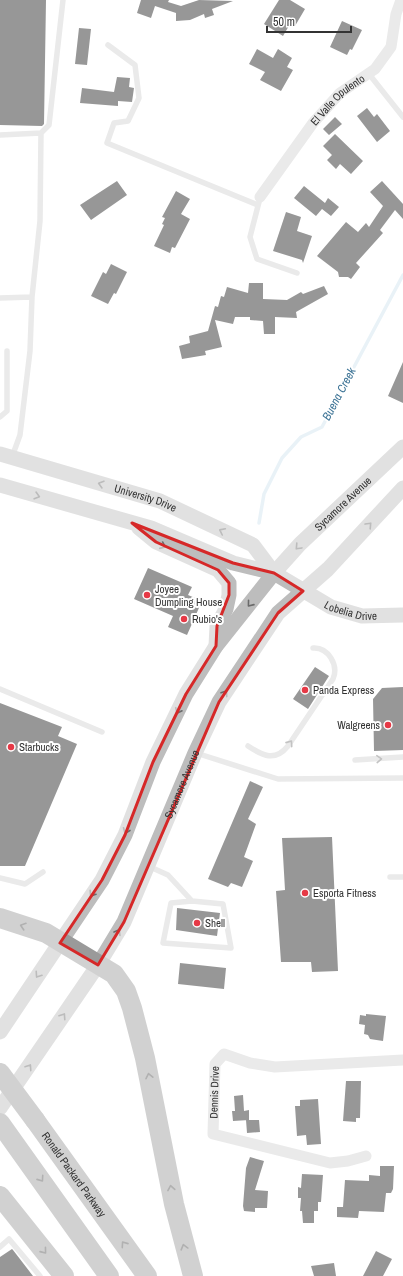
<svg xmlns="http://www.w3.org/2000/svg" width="403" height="1276" viewBox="0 0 403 1276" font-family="'Archivo Narrow',sans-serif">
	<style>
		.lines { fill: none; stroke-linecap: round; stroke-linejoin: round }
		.stream { stroke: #cfe2ee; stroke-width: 3.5 }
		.building { fill: #1a1a1a }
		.lane { stroke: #d0d0d0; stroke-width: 5.5 }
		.street { stroke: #d0d0d0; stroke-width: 11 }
		.secondary { stroke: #bdbdbd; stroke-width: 15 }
		.highway { stroke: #9a9a9a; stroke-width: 20 }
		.highway-bridge { stroke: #9a9a9a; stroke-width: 20 }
		.oneway { stroke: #6a6a6a }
		.oneway2 { stroke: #7a7a7a }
		.oneway3 { stroke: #525252 }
		.marked { fill: none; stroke: #d62828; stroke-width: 3; stroke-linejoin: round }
		.poi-dot { fill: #e63946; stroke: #fff; stroke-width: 1.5 }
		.labels { text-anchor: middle; stroke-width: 4; stroke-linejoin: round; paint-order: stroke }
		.street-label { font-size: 11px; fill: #333; stroke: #fff }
		.poi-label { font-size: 11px; fill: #333; stroke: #fff; text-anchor: start }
		.water-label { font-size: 12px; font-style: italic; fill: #3f7597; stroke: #fff }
	</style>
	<rect width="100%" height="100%" fill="#fff"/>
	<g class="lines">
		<path class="stream" d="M259,523L264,494L282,458L301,437L322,427L403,275"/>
	</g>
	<path class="building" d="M0,0H46L44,124L42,126L0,125Z
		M141,0H169L168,2L181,6L199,0L233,1L212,9L214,15L205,18L204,14L190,20L176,21V13L155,6L151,18L137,13Z
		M279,0H290L305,9L295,26L290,24L283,36L264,24Z
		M342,21L362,30L352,50L350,49L347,55L330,47Z
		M79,28L91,29L87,65L75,64Z
		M257,49L273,58L278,49L292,58L287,67L293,70L281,91L260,80L265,72L249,64Z
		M117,77L130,78L129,87L134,88L132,102L118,101V106L80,103L82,88L114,92Z
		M367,108L374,117L377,114L390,131L377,142L357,116Z
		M335,117L342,124L329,135L323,129Z
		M335,134L363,161L351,174L340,164L336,169L327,160L332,155L323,146Z
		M117,181L127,195L91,220L80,205Z
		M382,181L403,204V219L395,210L380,230L383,233L356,263L360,267L351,279L348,277H339L338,272L317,256L346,222L358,232L366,223L369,227L383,206L370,192Z
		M304,186L325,203L328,198L339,207L331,216L322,209L316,216L294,198Z
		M176,191L190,199L181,214L190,219L175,248L172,247L170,253L154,246L164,225L162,224L165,218L162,217Z
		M286,212L301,217L297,231L312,236L303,263L302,260L273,251Z
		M111,264L127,272L116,294L114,293L108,304L91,296L103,272L106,274Z
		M249,283H263V299L287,300L301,292L303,294L324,286L328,294L296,312L297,318L275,317V334H264L263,321L250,320V317H235L233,324L215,320L222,347L205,351L206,355L182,359L179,346L190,343L189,336L208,331L215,306L218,307L221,296L224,297L227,287L248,293Z
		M403,362V403L388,396Z
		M148,568L192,587L188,595L202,601L187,635L168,627L173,616L134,599Z
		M315,667L329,676L308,709L293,699Z
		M403,687V750L374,751L373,699L382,688Z
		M0,703L62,727L58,736L77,744L25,866H0Z
		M250,781L263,787L248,819L256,824L244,857L253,861L242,887L231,883L228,887L208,879Z
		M332,837L338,971L312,972L311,962H281L276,891L285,890L282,838Z
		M177,908L220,913L217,936L176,930Z
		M180,963L226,968L224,989L178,984Z
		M366,1014L386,1016L383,1041L370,1039L368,1035L364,1034L365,1025L359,1024L360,1015L366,1016Z
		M346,1081H361L360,1118H356V1122L343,1121Z
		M243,1095L244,1111L249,1110V1120L233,1121L232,1111H235L234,1096Z
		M318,1099L321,1144L307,1145L306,1135L297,1136L295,1106H300V1100Z
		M246,1120H259L260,1132L247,1133Z
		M250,1157L264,1161L255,1190L268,1191L267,1208H255V1212L244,1211L243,1206L246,1168Z
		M380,1166H394L393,1189L391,1193H386L384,1212L359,1211L358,1218L337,1217V1207H343L345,1180L369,1181V1175L380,1176Z
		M302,1174L323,1175L321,1202H318V1211H314V1223H303L302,1211H300L301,1198H298V1187L301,1188Z
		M12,1249L13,1250L33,1276H0V1257Z
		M376,1251L392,1259L383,1276H363Z
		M334,1263L336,1276H314L311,1266Z"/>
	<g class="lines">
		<path class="lane" d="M108,45L135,65L139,98L128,121L114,123L107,143L258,205
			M369,74L403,117
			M41,133L49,125L63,0
			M0,135L41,133L40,221L32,297L30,351L20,435L12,457
			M259,202L250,237L257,259L297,273
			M0,298L32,297
			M0,417L7,411V351
			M0,689L102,732
			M248,746C263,756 275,762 288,746L333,679C339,665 328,647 313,648
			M196,753L278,779L403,778
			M355,760L403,757
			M148,866L168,875L192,901L171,903L163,943L231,948L223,904L192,901
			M390,877H403
			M0,878L25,884L43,872
			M0,1247L9,1239L40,1276"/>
		<g class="street">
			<path id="s1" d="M260,197L313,123L340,93L375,69L391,47L396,14L401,0"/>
			<path id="s2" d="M366,1156L348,1161L330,1163L213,1134L215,1064L224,1054L250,1063L275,1067L403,1060"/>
		</g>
		<g class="secondary">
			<path id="s3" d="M0,454L160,501L253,545L274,573"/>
			<path id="s4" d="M0,485L151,528L233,563L274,573L331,607L362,616L403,615"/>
			<path d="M139,528L156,542L218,570L229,583V595L226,609L217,626L216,646"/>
			<path id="s5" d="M0,1032L102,880L125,835L153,762L186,694L216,646L274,573L300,544L403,447"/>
			<path id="s6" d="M0,1108L98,965L124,922L195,753L219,702L278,613L328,569L403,488"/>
		</g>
		<g class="highway">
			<path d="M0,918L46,933L114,974L126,991L132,1008L145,1058L174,1204L193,1276"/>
			<path id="s7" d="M35,1120L147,1276"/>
			<path d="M0,1123L109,1276"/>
			<path d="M0,1196L64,1276"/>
		</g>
		<path class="highway-bridge" d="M0,1073L35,1120"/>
	</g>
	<defs><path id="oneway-chevron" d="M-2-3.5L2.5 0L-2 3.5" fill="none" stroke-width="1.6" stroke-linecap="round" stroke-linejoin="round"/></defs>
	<g class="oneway">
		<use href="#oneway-chevron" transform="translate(101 484) rotate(-164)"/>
		<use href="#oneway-chevron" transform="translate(37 496) rotate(16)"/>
		<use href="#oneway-chevron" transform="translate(369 525) rotate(-47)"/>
		<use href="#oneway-chevron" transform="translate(222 531) rotate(-154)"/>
		<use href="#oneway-chevron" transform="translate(163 546) rotate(24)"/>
		<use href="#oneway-chevron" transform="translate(298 547) rotate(133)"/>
		<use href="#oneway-chevron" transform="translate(250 604) rotate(129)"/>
		<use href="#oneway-chevron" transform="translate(225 693) rotate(-56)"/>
		<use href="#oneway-chevron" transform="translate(178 711) rotate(116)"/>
		<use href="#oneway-chevron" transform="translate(126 831) rotate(112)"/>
		<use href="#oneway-chevron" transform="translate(92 894) rotate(123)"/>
		<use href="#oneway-chevron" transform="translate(118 932) rotate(-59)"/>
		<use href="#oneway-chevron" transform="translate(38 975) rotate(124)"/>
		<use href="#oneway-chevron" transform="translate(63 1016) rotate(-56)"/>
		<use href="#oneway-chevron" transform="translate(29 1067) rotate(-56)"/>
	</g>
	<g class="oneway2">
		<use href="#oneway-chevron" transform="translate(290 743) rotate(-55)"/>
		<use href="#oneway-chevron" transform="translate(379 759) rotate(-3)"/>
	</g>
	<g class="oneway3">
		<use href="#oneway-chevron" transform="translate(23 926) rotate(-162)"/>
		<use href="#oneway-chevron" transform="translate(149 1076) rotate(-102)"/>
		<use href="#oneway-chevron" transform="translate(41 1179) rotate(55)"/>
		<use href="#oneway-chevron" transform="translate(171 1188) rotate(-100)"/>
		<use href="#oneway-chevron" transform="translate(124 1244) rotate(-125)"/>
		<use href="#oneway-chevron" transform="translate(184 1247) rotate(-105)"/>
		<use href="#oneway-chevron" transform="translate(44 1251) rotate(51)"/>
	</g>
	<path d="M0 0H403V1276H0ZM132,523L233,563L274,573L303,591L278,613L219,702L124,922L98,965L60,943L102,880L125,835L153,762L186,694L216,646L217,626L229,595V583L218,570L156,542Z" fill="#fff" fill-opacity=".55" fill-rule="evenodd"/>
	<path class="marked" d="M132,523L233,563L274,573L303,591L278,613L219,702L124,922L98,965L60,943L102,880L125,835L153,762L186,694L216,646L217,626L229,595V583L218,570L156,542Z"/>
	<g class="poi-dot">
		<circle cx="147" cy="595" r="4"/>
		<circle cx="184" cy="619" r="4"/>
		<circle cx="305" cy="690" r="4"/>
		<circle cx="388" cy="725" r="4"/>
		<circle cx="11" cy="747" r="4"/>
		<circle cx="305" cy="893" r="4"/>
		<circle cx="197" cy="923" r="4"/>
	</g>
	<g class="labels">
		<g class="street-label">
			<text dy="4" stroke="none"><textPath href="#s1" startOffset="125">El Valle Opulento</textPath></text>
			<text dy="4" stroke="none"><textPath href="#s3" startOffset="152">University Drive</textPath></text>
			<text dy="4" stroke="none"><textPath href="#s5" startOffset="635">Sycamore Avenue</textPath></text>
			<text dy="4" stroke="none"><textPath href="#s4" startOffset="375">Lobelia Drive</textPath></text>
			<text dy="4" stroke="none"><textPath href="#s6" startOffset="373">Sycamore Avenue</textPath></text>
			<text dy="4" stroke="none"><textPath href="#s2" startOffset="199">Dennis Drive</textPath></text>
			<text dy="4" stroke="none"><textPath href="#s7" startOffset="67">Ronald Packard Parkway</textPath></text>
		</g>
		<g class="poi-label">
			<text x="155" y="593">Joyee<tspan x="155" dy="13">Dumpling House</tspan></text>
			<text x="192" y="623">Rubio's</text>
			<text x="313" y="694">Panda Express</text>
			<text x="380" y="729" text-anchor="end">Walgreens</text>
			<text x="19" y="751">Starbucks</text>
			<text x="313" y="897">Esporta Fitness</text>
			<text x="205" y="927">Shell</text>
		</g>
		<g class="water-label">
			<text transform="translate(339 394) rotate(-62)" y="4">Buena Creek</text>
		</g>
	</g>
	<path d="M267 26v6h84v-6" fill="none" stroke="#333333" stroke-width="2"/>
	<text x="273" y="26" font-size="12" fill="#333333" stroke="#ffffff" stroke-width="3" paint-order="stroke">50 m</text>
</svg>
